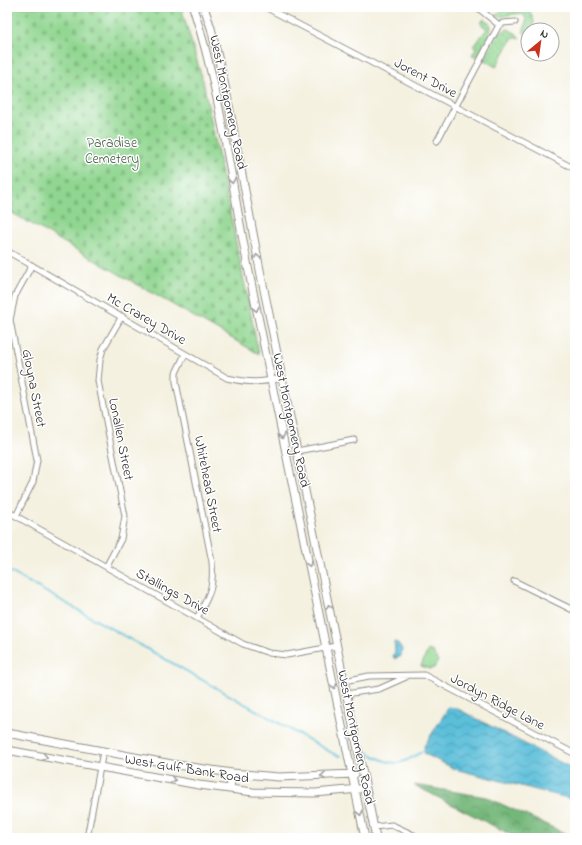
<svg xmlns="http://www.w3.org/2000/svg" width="582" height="845" viewBox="0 0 582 845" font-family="'Indie Flower',sans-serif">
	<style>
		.grass { fill: url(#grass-dots); stroke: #5e805e }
		.forest { fill: url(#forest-crowns); stroke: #507152 }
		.cemetery { fill: url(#cemetery-stones); stroke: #5e805e }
		.green { fill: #90d690; stroke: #5e805e }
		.water { fill: url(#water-waves); stroke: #447582 }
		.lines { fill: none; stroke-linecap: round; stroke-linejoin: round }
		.stream { stroke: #5cbfda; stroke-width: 2 }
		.street-casing { stroke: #908e86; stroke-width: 7 }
		.secondary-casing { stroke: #908e86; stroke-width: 9 }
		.street { stroke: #fff; stroke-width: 5 }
		.secondary { stroke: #fff; stroke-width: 7 }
		.oneway { stroke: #a0a0a0 }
		.labels { text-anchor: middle; stroke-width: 3; stroke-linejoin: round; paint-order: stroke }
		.street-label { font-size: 14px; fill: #2b2b2b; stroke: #fff }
		.park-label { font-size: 14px; fill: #495e49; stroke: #fff }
	</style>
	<defs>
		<pattern id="grass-dots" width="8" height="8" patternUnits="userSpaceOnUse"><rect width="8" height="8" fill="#90d690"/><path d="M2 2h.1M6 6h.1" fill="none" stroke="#7cb87c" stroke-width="1.8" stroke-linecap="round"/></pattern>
		<pattern id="forest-crowns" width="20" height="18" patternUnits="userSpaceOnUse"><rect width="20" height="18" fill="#74b77a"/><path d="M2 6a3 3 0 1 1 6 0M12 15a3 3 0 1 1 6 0" fill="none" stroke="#5f9564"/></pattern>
		<pattern id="cemetery-stones" width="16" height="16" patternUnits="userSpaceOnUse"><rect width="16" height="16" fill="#90d690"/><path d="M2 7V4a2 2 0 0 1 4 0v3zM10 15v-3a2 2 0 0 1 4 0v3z" fill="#7cb87c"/></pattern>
		<pattern id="water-waves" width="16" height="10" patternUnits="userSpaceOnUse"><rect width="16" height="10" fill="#5cbfda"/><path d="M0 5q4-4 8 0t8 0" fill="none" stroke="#4c9bb1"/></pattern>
	</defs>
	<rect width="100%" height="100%" fill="#fff"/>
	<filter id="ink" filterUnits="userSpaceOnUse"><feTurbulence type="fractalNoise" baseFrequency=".025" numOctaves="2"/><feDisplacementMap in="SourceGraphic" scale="8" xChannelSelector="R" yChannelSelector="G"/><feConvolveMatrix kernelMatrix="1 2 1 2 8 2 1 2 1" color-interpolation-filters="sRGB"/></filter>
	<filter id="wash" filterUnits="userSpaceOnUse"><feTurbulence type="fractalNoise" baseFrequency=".012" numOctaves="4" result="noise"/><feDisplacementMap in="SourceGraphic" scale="16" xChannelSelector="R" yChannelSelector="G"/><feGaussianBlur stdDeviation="0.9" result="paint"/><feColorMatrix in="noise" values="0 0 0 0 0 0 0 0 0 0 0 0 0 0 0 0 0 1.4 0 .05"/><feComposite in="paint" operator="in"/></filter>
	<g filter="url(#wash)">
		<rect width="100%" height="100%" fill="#f4f1e0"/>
		<path class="grass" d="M504,7H528L527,8C533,16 536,21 532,30H528V35L527,36L523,32C524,28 526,26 526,22C526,5 503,20 495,16Z
			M484,19C487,21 490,23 491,26C493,34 481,50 477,57L472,55L476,48L473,46L487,29L480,23Z
			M508,29L517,34L520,39L516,38L512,39L496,67L484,60C490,49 494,33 508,29Z"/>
		<path class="forest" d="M414,785L486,797L575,838H517Z"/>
		<path class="cemetery" d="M7,7H181L203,81L259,354L7,210Z"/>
		<path class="green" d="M428,650L433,652L438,661L434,668L430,669L421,666Z"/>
		<path class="water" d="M394,642L398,643L402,649L401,656L396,659L393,657L395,651Z
			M449,707L456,708L575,770V800L455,769L425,754L424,746Z"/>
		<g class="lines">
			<path class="stream" d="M7,570L334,754L341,756
				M366,752C396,767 396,767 425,750L427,751"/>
		</g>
	</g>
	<g filter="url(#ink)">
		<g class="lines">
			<defs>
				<path id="street" d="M265,7L575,169
					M477,7L499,25
					M437,141L499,25L503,23L515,22
					M7,251L227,378C249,383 260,383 282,378
					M185,354L176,373V382L212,562C214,589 209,595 197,618
					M297,451L354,440
					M7,511L243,644L269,653L287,655L336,646
					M16,516L33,482L37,460L10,320L15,296L32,265
					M106,567L121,539L125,516L98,381L100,360L103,349L122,316
					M514,581L575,611
					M344,681L369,676L424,675L575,754
					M346,694L379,689L406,677
					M374,827L392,825L420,838
					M87,838L103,751"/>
				<path id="secondary" d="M193,7C222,96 232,190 251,282C289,467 327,653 365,838
					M204,7L211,28L226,90L260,270L376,838
					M7,733L177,765L232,773L279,777L355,774
					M7,750L199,785L253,792L315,793L359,789
					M230,789L232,773"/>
			</defs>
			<use href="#street" class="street-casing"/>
			<use href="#secondary" class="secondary-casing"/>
			<use href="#street" class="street"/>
			<use href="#secondary" class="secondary"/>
		</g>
		<defs><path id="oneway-chevron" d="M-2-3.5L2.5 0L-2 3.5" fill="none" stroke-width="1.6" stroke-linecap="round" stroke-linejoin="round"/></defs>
		<g class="oneway">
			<use href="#oneway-chevron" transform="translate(232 181) rotate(80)"/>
			<use href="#oneway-chevron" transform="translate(257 257) rotate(-101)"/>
			<use href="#oneway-chevron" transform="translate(256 309) rotate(78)"/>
			<use href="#oneway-chevron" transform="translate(282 436) rotate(78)"/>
			<use href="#oneway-chevron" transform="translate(309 564) rotate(78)"/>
			<use href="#oneway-chevron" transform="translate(329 607) rotate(-102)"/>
			<use href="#oneway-chevron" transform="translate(334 686) rotate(78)"/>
			<use href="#oneway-chevron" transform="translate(45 757) rotate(10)"/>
			<use href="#oneway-chevron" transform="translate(323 776) rotate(179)"/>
			<use href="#oneway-chevron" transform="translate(173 780) rotate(10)"/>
			<use href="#oneway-chevron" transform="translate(360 813) rotate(78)"/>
		</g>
	</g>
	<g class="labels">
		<g class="street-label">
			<text transform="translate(426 77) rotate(28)" y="5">Jorent Drive</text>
			<text transform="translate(229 102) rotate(78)" y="5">West Montgomery Road</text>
			<text transform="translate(147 318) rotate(30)" y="5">Mc Crarey Drive</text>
			<text transform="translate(35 388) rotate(79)" y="5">Gloyna Street</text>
			<text transform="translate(292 420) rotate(78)" y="5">West Montgomery Road</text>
			<text transform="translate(122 439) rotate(79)" y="5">Lonallen Street</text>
			<text transform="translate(209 484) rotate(79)" y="5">Whitehead Street</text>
			<text transform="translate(173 591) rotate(29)" y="5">Stallings Drive</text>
			<text transform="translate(498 701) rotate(28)" y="5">Jordyn Ridge Lane</text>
			<text transform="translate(357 737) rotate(78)" y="5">West Montgomery Road</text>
			<text transform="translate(187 768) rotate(9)" y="5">West Gulf Bank Road</text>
		</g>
		<g class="park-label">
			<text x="112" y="147">Paradise<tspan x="112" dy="16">Cemetery</tspan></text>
		</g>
	</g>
	<rect width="582" height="845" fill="none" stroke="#fff" stroke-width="24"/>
	<g transform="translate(540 42) rotate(29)"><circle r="19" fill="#ffffff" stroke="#aaaaaa"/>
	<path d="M0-3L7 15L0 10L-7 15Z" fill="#c8321e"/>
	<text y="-6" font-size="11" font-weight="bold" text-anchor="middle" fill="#2b2b2b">N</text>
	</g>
</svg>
